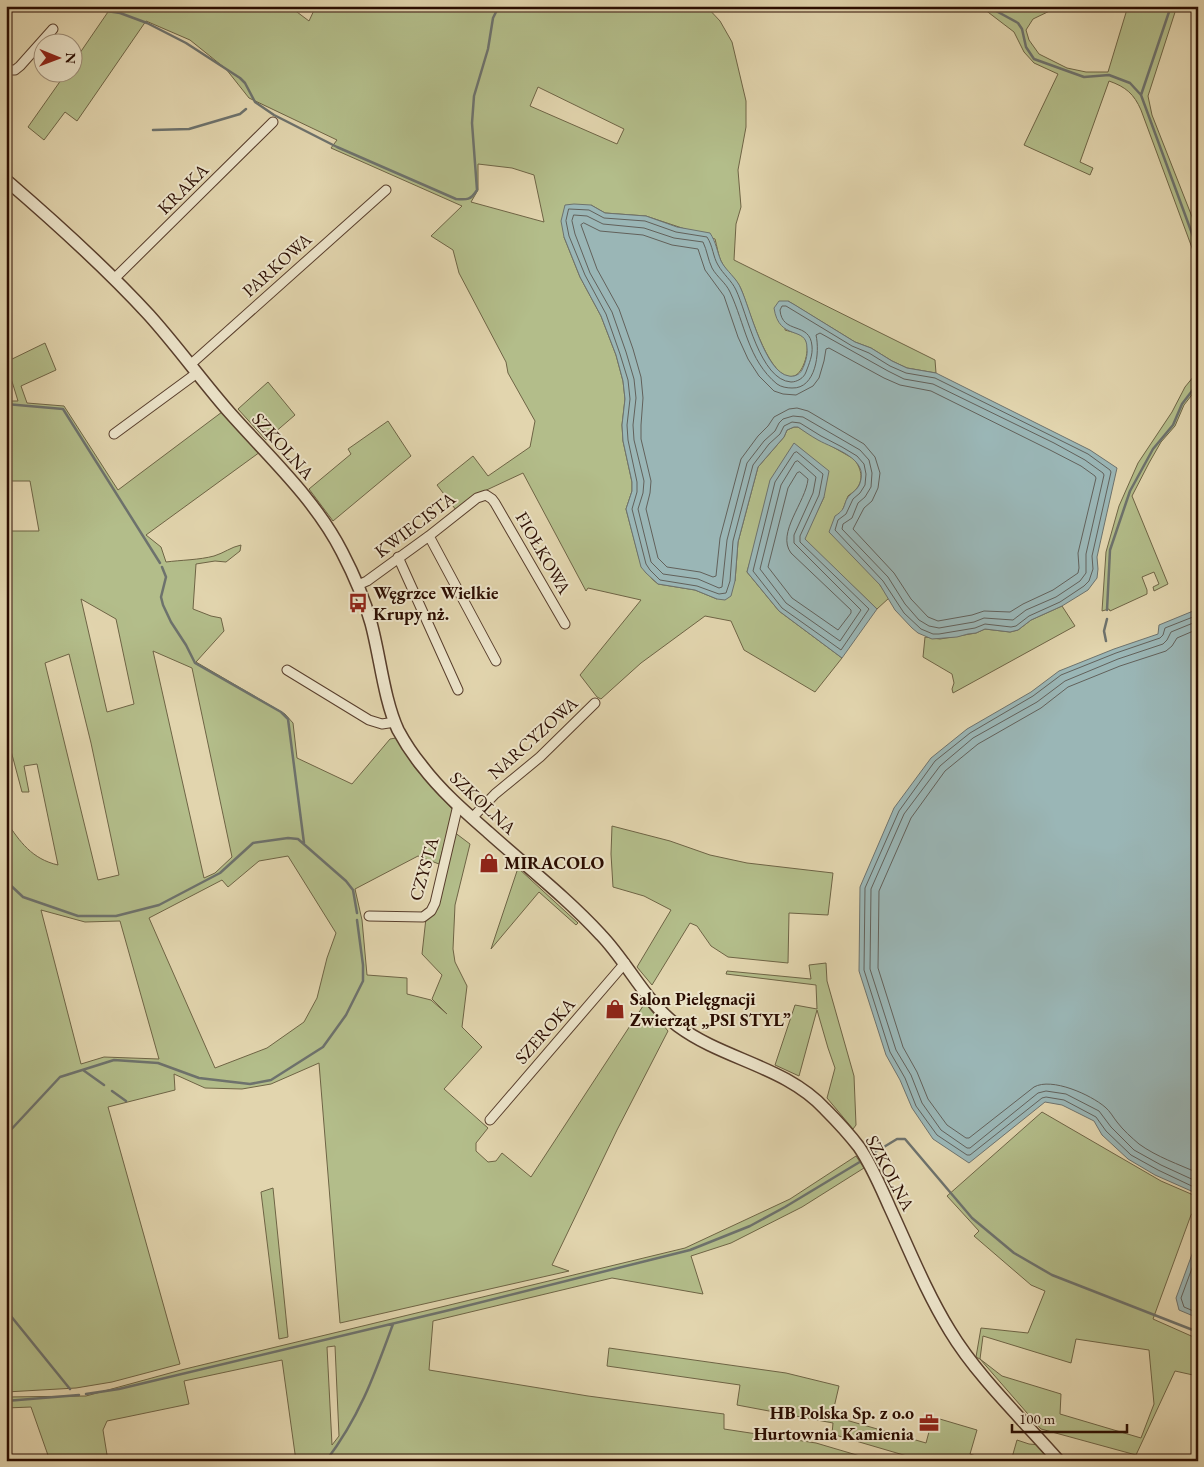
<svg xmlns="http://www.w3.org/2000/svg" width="1204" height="1467" viewBox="0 0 1204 1467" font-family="'EB Garamond',serif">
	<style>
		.green { fill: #b3bd8a; stroke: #6e6445; fill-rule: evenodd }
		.water { fill: #9ab6b6; stroke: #6d726d }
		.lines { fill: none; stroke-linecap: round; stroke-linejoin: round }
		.shore { stroke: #62615b; stroke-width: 1 }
		.stream { stroke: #6d726d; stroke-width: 2.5 }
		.minor-casing { stroke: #583e2c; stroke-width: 11 }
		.tertiary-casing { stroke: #583e2c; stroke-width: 14 }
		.minor { stroke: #ece4ca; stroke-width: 9 }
		.tertiary { stroke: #ece4ca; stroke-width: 11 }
		.labels { text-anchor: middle; stroke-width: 4; stroke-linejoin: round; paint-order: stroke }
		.street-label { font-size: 18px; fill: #2a0c00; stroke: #ece4ca }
		.poi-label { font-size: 18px; font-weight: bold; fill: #2a0c00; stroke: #ece4ca; text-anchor: start }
	</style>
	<rect width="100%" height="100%" fill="#e2d5ae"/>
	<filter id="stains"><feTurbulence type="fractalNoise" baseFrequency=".004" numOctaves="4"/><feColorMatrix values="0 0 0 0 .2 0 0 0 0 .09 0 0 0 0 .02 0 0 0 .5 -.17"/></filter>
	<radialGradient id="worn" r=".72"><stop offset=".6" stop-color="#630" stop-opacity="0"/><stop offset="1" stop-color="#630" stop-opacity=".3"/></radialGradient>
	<path class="green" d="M121,6H289L309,21L316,6H706L720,21L732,42L746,101V127L738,170L741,207L736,224L734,260L935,360L936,373L907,368L892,361L871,348L855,342L788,301L785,330C791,332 801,333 805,339C811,347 804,373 794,376C769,384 748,305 741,289C737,279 726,272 721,261C718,255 717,246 715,239L646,216L605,213L591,205L564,237L580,277L601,316L616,355L623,381L625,399L622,425L623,441L632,482V491L626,509L639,558L652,579L658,584L695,590L717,599L735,581L738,542L758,467L784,437L787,430L794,427H798L854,459C861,468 864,479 857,488C855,492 851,493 848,496C846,501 844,507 842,511L880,585L889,598L877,609L804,539L824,497L755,544L747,572L779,611L842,658L815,692L744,650L731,621L705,616L641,663L601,699L597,697L580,675L641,600L588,588L586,591L523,473L478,494L456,510L437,485L473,456L488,476L530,447L535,421L508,373L506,362L459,273L453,250L431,236L462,206L331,148L337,140L249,98L226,69L190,40L146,21L77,121L65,112L44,140L28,127L66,73L72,72L73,63L110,9L120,11ZM538,87L624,129L617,144L530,106ZM478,164L512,168L534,175L544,222L471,202L478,190Z
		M980,6H1060L1033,19L1026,30L1029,40L1039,54L1067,68L1086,72H1108L1128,6H1177L1148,96L1152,115L1198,232V264L1141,110C1134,94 1126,87 1109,81L1080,162L1093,168L1090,175L1024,145L1058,74L1034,63L1024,52L1014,32Z
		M45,343L56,370L21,386L27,403L64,406L118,490L222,412L260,452L146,535L161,547L166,562C181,560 199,560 214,556C224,553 231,547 241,545L240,551L226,562L215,561L196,564L193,609L211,616L221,618L224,631L196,662L285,714L293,723L297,758L352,784L390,739L396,738L415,768L453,810L439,864L418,856L355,889L362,920L367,975L407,978V994L431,1000L447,1014L432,999L442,975L422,954L426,918L454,832L470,844L455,905L453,949L455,962L467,986L462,1027L482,1047L444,1089L488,1128L476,1143V1151L488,1162L496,1161L502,1153L531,1177L645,1003L668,1031L617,1130L552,1265L569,1271L340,1323L319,1063L271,1084L242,1089L205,1088L174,1074L175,1090L108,1107L180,1364L112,1382L76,1388L6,1392V821C20,842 32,859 58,865L37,764L24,766L29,792H22L6,732V531H39L30,481H6V401H18L6,362ZM81,599L116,619L134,704L107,712ZM153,651L192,668L232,857L215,873L204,878ZM69,654L91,743L119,875L98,880L45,663ZM288,856L336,933L327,958L317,998L304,1022L267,1048L215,1068L149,918L222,880L228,887L259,861ZM41,910L85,922L120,921L159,1059L104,1057L81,1064Z
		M1198,371V387L1184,405L1175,426L1161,442L1149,463L1132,496L1168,584L1154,591L1153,587L1159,584L1154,572L1142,577L1147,590V594L1110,611L1109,609L1102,611L1106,552L1119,506L1138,463L1172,412L1185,387Z
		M268,382L295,415L266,440L238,409Z
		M388,421L411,456L333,521L309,489L351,454L348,449Z
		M1062,606L1075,626L953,693L952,689L954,683L952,674L923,657L925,637L940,639L976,633L985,629L1010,632L1018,630L1031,620Z
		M612,826L670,841L710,855L747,863L833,873L828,915L789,913L788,963L728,957L711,946L697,926L690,923L652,985L637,967L671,910L644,896L613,887L611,854Z
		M518,868L578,923L576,925L539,892L491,949Z
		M826,963L827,981L854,1076L856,1125L853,1129L827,1098L835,1068L828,1048L817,1010L799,1076L775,1065L795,1005L817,1009L816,985L726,974L727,971L811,979L809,965Z
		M1042,1112L1161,1181L1198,1197V1207L1191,1215L1153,1319L1198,1339V1363L1193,1375L1175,1371L1136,1455L1041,1429L980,1359L976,1357L981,1328L1028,1333L1045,1291L1031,1285L974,1236L979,1231L947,1196ZM983,1336L1071,1363L1076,1339L1149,1350L1154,1404L1141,1438L1060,1414L1061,1394L1002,1376L980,1359Z
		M856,1156L864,1168L802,1207L731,1243L691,1256L703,1294L612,1278L433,1321L429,1370L588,1396L724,1414V1429L816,1443L877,1461H296L282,1360L184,1381L189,1404L107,1421L103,1430L108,1461H50L31,1407L6,1408V1397L86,1396L181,1370L685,1248L790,1199ZM335,1346L339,1436L332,1445L327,1347Z
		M273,1188L288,1337L279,1339L261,1192Z
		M609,1348L786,1373L839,1386L832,1416L926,1443L933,1417L977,1430L970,1454L991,1461H924L832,1434L833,1423L737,1405L740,1385L607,1366Z
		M1017,1440L1029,1444L1041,1445L1055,1461H1011Z"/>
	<path class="water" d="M574,204L591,205L605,213L646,216L677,227L710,233C716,242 717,251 721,261C726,271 737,278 741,289C750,308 765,373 789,376C794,377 799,375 802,370C805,364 808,355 807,348C807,325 779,342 774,308L779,301H788L795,305L855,342L871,348L892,361L907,368L936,373L1090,450L1117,468L1097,557L1098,569L1097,578L1088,590L1062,606L1031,620L1018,630L1010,632L985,629L976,633L968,634L957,637L932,639L918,633L912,628L895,610L880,585L829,532L835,516C848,508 842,503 850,495C854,491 858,489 860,483C869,458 834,449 818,440C811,436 805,432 798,427H794L787,430L784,437L758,467L738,542L735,581L731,596L725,600L717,599L695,590L658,584L646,573L641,567L626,509L632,491V482L623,441L622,425L625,399L623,381L616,355L601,316L580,277L564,237L561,221L565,205Z
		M794,443L829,471L824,497L805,539L877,609L842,658L779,611L747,572L770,480Z
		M1198,609V1194L1155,1175L1128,1159L1102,1135L1094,1121L1062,1105L1045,1102L969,1163L933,1139L912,1108L900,1080L886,1055L859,971L860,887L894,808L931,758L967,729L1031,692L1059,671L1114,649L1158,634L1159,625Z
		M1198,1238V1318L1179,1310L1176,1298Z"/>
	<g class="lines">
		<path class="shore" d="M569,209L589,210L604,218L645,221L676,232L707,237C713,246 713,257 718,265C723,274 732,281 736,290C747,313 760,380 791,382C797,382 804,378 806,372C809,364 813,355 812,346C810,321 782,335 780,310L782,306H786L852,346L869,353L890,366L906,373L935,378L1088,454L1110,470L1111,472L1092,556L1093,569L1089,581L1084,586L1060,602L1029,616L1016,626L1011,627L985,624L975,628L939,634H933L921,629L904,613L883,581L835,530L838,520L846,514L853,499L860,493L865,485L866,474L864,464L857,456L842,447L821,436L800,423L792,422L784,426L780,434L769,444L753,465L733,541L730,581L726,593L719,594L697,586L660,580L650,570L646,564L632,509L637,492V482L628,440L627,425L630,399L628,380L620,354L606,314L585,275L569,236L566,221Z
			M574,215L587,216L603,224L644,228L674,238L703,242C707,250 708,260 712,268C717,277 726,283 730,292C745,324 748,360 777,384C781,387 787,388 792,388C816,389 820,352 816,335L820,333L888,371L904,379L933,384L1054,443L1085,460L1103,473L1104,475L1086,554V573L1080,581L1056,597L1026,610L1013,620L984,618L974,622L939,628L929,626L919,620L905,604L888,577L842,529L843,524L852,518L858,503L865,497L871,487L872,473L869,460L860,450L803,417L793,416L783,419L779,423L775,431L764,441L747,463L727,540L722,587L719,588L698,579L663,574L651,562L638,509L643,493L644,481L634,440L633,425L636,398L634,379L626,352L612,312L590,273L575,234L572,221Z
			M584,223L600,231L643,235L672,245L698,249L705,270L724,296L738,337L748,359L759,376L774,391L783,394L796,395L813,386L819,378L824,361L826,349L829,348L884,378L900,385L931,391L1050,450L1081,466L1095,476L1096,478L1078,553L1079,568L1078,573L1053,590L1023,604L1010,612L984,611L972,615L938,621L928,617L911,599L894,573L853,529L864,508L872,501L878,488L880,473L875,457L864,444L808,411L797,408L789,409L774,417L768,426L758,436L741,459L720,538L716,576L713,577L700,572L667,567L658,558L646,509L650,493L651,481L641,439V425L643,398L641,377L633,349L619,309L597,269L581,225Z
			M797,452L823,474L819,495L800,536V542L869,609L841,650L782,608L753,571L775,482L794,453Z
			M798,461L816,477L813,493L794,535V543L861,610L840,641L786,603L760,569L781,485L795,462Z
			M800,472L808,479C806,502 776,533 791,553L851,610V613L838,630L792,598L768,567L788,488L797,473Z
			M1198,615L1165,628L1163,635L1160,638L1116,653L1061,675L1033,696L970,733L935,761L899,811L865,888L864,970L890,1052L905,1078L916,1106L937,1135L967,1155H970L1042,1098L1046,1097L1064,1100L1096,1117L1106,1131L1131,1155L1158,1170L1198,1189
			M1198,621L1171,632L1167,640L1163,644L1118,659L1065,681L1037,702L973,738L940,766L904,814L871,889L870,969L896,1050L911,1075L922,1103L941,1130L967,1148H970L1038,1093L1046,1091L1066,1094L1099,1111L1111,1127L1134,1150L1161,1165L1198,1182
			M1198,629L1177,638L1172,646L1166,651L1120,666L1068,687L1041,708L978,744L945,771L911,818L879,891L878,968L903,1047L917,1072L928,1099L947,1125L966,1138H969L1034,1087C1052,1077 1091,1095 1105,1107C1110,1111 1113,1117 1117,1122C1123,1130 1132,1138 1139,1144C1157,1157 1178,1164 1198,1173
			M1198,1252L1181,1298L1184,1307L1198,1313"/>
		<path class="stream" d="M73,6L120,13L147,23L186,43L240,78L245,83L255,102L274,115L337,147L456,199C467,200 471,200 477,190L472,123L474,96L488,49L493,18L499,6
			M987,6L1018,23L1022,29L1026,47L1034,59L1084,77L1109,75L1130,83L1141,95L1194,239
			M1141,95L1171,6
			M153,130L189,129L240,114L246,109
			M1197,247L1198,248
			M6,404L63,409L160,563
			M162,567L166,577L161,597L163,605L171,622L186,645L195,663L281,712L288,719L304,843
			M1107,610L1110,550L1130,491L1153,449L1173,425L1182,404L1198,383
			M1106,641L1104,631L1107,619
			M6,881L23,897L78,916H116L159,905L220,873L253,843L288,838L298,839L346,881L353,890L357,913
			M83,1070L104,1085
			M112,1091L126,1101
			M6,1135L60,1077L114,1060L158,1063L199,1078L250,1084L271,1080L323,1047L346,1015L363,981V965L357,920
			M869,1156L897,1139H905L972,1218L1014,1253L1052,1275L1198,1332
			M6,1306L10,1315L70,1389
			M86,1394L119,1389L454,1309L690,1250L750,1226L785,1207L863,1160
			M6,1401L79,1395
			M326,1461C360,1416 374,1376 393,1324"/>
		<defs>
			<path id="minor" d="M6,70H15L20,66L53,29
				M115,278L273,122
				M190,365L386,190
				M114,434L197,373
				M429,536L496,661
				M398,557L458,690
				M358,585L367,581L429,536L477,498L486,495L492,499L495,503L565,624
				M287,670L369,720L382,724L395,722
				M472,818L495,794L540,757L595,703
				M369,916L423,917L431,911L435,903L458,805
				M490,1120L625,963"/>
			<path id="tertiary" d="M6,180C56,223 104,266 149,315C177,346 202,381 230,413C269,457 315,499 342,552C354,575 364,598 371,623C380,656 384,700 398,730C405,743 413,755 422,766C441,791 464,811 488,832C526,866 567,898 601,935C628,963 646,1003 678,1026C724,1060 785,1066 825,1109C837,1121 849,1134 859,1147C872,1166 881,1188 890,1208C909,1249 926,1292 950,1331C977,1376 1024,1421 1059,1461"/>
		</defs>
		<use href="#minor" class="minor-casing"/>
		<use href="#tertiary" class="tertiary-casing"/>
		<use href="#minor" class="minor"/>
		<use href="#tertiary" class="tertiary"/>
	</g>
	<defs>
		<symbol id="bus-bare" viewBox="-9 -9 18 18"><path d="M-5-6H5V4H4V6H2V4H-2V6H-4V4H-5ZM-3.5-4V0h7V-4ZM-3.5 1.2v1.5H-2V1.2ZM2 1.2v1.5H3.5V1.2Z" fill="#8f2418" stroke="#ece4ca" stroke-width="2.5" paint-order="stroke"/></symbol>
		<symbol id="shop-bare" viewBox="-9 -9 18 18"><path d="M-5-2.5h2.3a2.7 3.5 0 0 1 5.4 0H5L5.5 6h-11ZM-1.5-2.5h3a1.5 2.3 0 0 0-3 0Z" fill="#8f2418" stroke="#ece4ca" stroke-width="2.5" paint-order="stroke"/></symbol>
		<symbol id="office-bare" viewBox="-9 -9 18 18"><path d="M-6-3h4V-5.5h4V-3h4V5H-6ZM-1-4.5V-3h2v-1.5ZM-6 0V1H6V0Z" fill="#8f2418" stroke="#ece4ca" stroke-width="2.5" paint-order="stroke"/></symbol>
	</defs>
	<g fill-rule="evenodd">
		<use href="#bus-bare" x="344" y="589" width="28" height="28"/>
		<use href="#shop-bare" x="475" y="849" width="28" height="28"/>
		<use href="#shop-bare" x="601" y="995" width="28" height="28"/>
		<use href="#office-bare" x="915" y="1409" width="28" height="28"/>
	</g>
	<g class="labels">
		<g class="street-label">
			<text transform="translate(183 189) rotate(-45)" y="6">KRAKA</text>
			<text transform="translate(277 265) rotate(-42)" y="6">PARKOWA</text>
			<text transform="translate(283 446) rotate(48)" y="6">SZKOLNA</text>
			<text transform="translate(415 525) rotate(-37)" y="6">KWIECISTA</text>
			<text transform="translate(543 553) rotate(60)" y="6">FIOŁKOWA</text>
			<text transform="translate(533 738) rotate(-42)" y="6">NARCYZOWA</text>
			<text transform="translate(483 803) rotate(43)" y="6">SZKOLNA</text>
			<text transform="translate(424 869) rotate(-74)" y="6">CZYSTA</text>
			<text transform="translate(545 1031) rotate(-49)" y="6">SZEROKA</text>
			<text transform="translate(890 1173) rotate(62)" y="6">SZKOLNA</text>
		</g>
		<g class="poi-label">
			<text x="373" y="599">Węgrzce Wielkie<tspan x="373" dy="21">Krupy nż.</tspan></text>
			<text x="504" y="869">MIRACOLO</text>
			<text x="630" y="1005">Salon Pielęgnacji<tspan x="630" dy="21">Zwierząt „PSI STYL”</tspan></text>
			<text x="914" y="1419" text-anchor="end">HB Polska Sp. z o.o<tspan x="914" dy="21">Hurtownia Kamienia</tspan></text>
		</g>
	</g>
	<rect width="1204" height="1467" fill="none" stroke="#e2d5ae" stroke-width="25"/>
	<rect x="8" y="8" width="1189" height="1452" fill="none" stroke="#2a0c00" stroke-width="2.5"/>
	<rect x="12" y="12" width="1179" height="1442" fill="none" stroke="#2a0c00"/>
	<g transform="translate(58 58) rotate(91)"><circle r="24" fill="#ece4ca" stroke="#9e8e79"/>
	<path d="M0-4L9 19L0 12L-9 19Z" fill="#8f2418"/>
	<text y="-8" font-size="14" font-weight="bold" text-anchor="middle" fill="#2a0c00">N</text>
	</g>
	<path d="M1012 1424v8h115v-8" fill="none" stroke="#2a0c00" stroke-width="2.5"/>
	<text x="1019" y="1424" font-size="15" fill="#2a0c00" stroke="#ece4ca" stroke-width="4" paint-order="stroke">100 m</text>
	<rect width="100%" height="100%" filter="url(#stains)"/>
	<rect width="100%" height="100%" fill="url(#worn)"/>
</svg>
